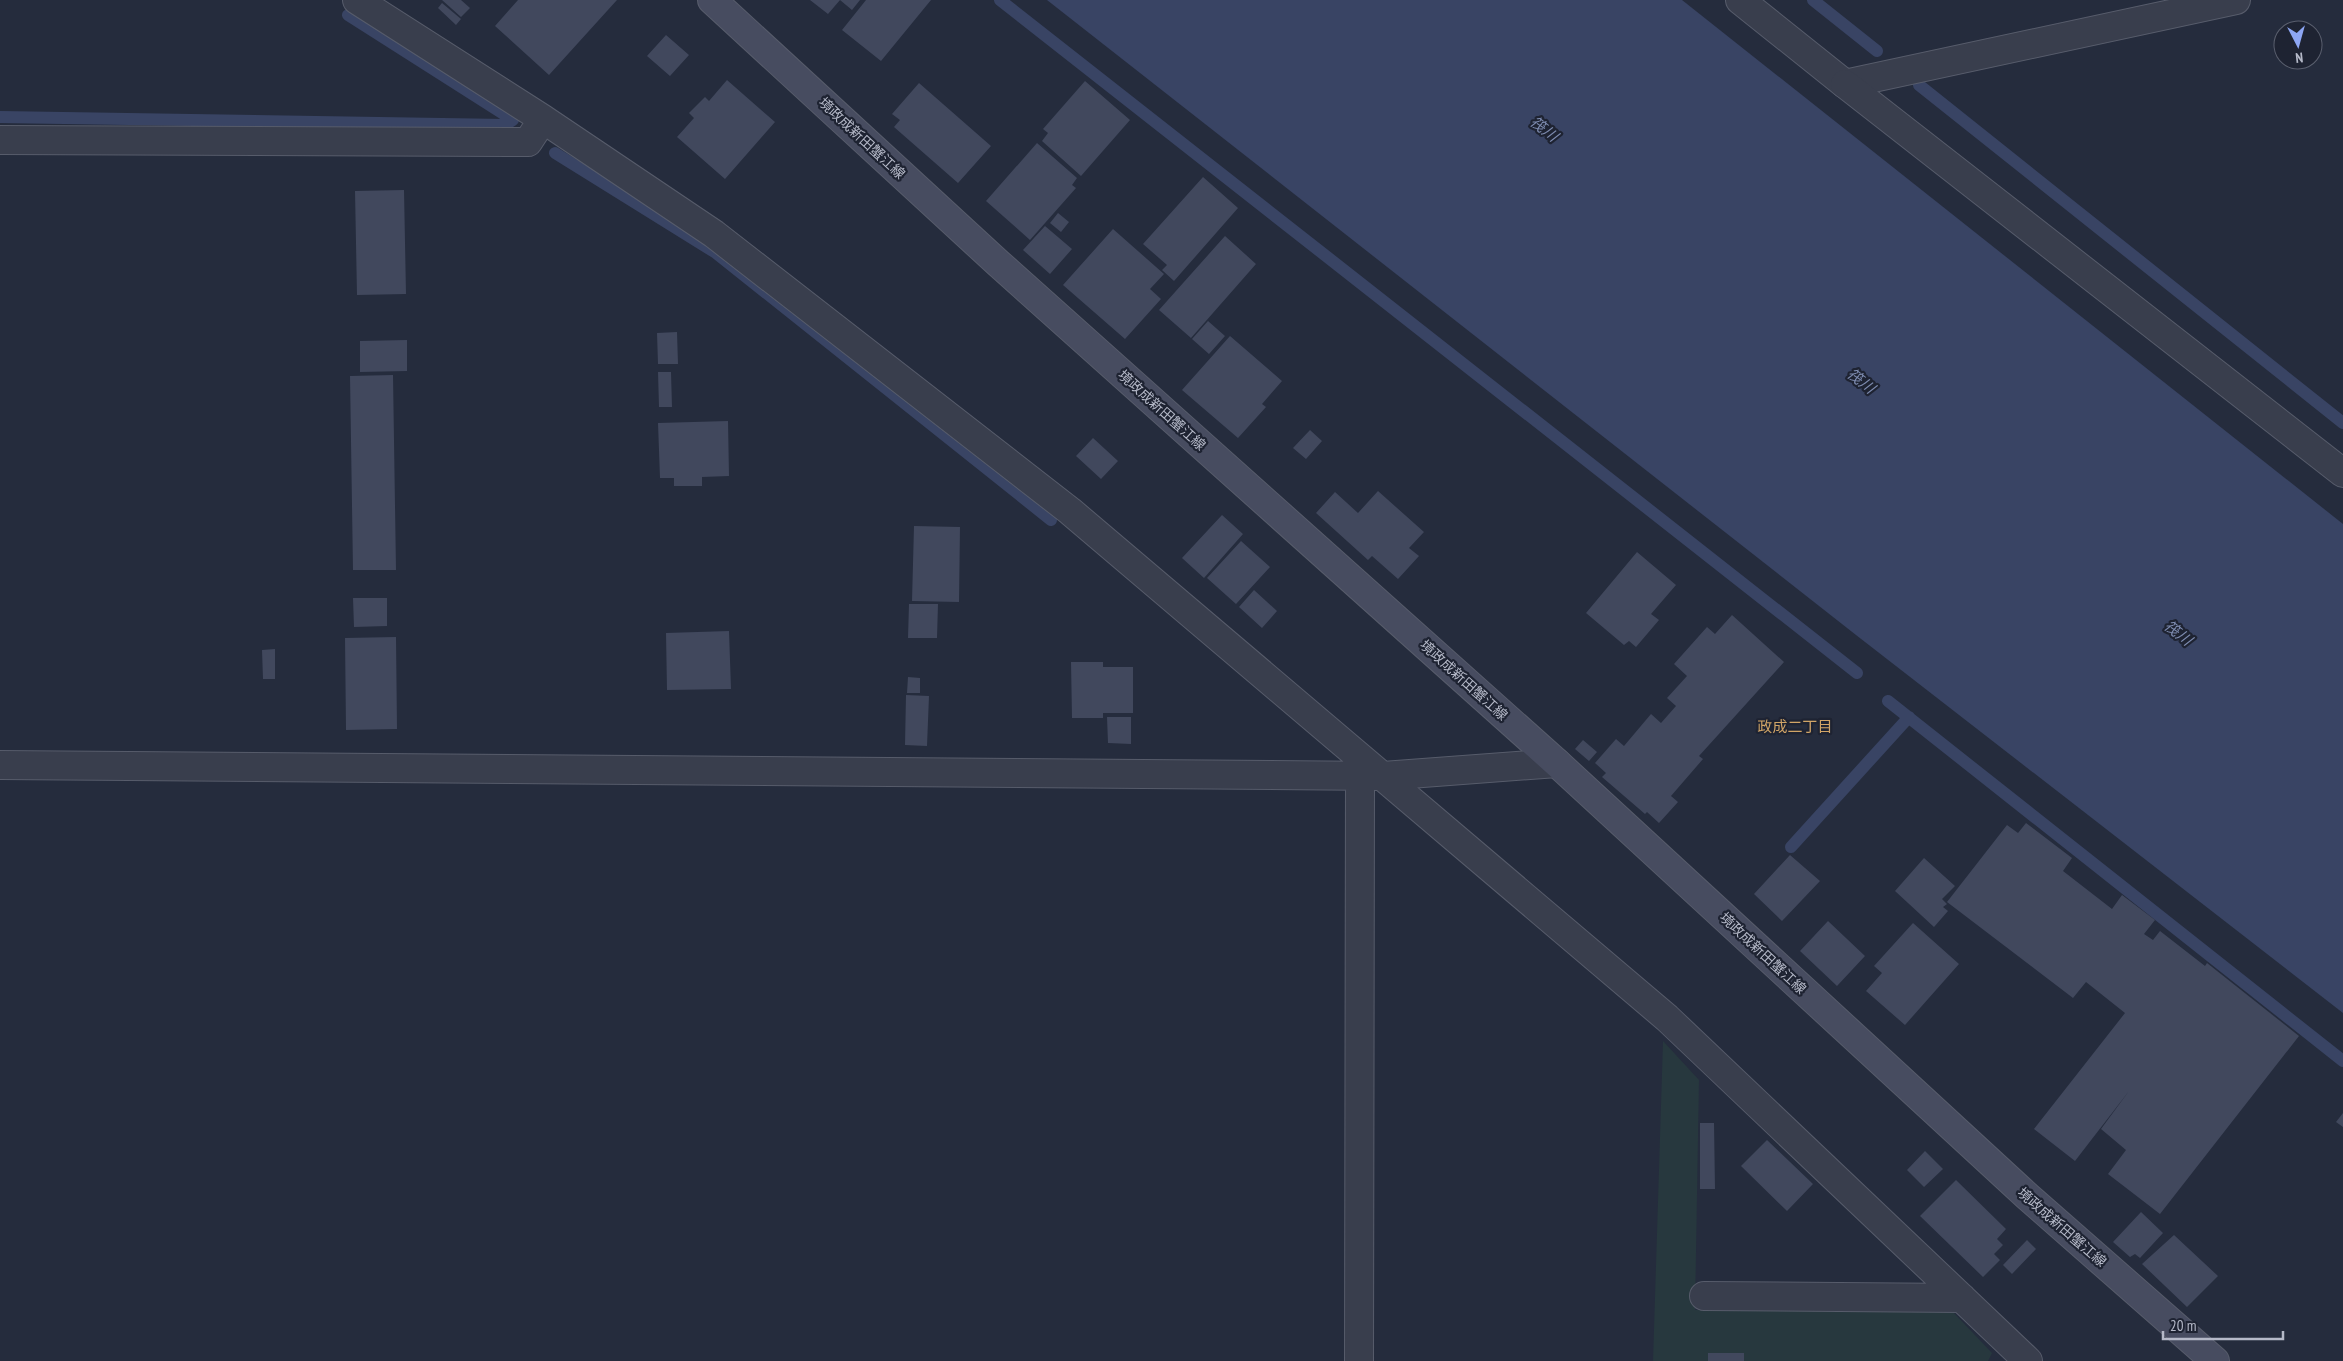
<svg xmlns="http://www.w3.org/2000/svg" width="2343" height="1361" viewBox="0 0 2343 1361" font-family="'PT Sans Narrow','Noto Sans JP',sans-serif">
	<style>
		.green { fill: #27383e }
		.water { fill: #394464 }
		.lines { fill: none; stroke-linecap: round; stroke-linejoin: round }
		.stream { stroke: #394464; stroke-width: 12 }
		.building { fill: #41485d }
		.minor-casing { stroke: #575c6b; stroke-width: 30 }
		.tertiary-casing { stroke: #575c6b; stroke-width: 30 }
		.secondary-casing { stroke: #575c6b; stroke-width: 30 }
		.minor { stroke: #393e4d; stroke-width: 28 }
		.tertiary { stroke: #393e4d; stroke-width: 28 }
		.secondary { stroke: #474c60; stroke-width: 28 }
		.labels { text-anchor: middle; stroke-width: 4.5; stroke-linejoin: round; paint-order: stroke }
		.street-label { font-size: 14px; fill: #b5b9c8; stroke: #1e2332 }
		.water-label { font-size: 15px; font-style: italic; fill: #7d8baf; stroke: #1e2332 }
		.neighbourhood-label { font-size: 15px; fill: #d1a567; stroke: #1e2332 }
	</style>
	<rect width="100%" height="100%" fill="#252c3d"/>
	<path class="green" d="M1663,1041L1699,1080L1695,1310L1953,1312L1992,1353L1988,1361H1653Z"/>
	<path class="water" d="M1047,0H1682L2343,524V1013L1856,635Z"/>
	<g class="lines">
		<path class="stream" d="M1000,0L1857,673
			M1813,0L1877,51
			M1919,85L2343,423
			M0,117L505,125L513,120L348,15
			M555,153L716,253L1051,520
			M1888,701L2343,1061
			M1791,847L1909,717"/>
	</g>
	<path class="building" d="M442,0H461L470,8L461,17Z
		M518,0H617L549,75L495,26Z
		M810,0H860L852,10L840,0L828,14Z
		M866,0H931L881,61L842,30Z
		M442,3L461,19L456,25L438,8Z
		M666,35L689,55L670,76L647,56Z
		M727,80L775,122L725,179L677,137L694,118L689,113L705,97L709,101Z
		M1085,81L1130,120L1081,176L1042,141L1048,133L1043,129Z
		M919,83L991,146L958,183L894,127L900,120L892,114Z
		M1037,143L1077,178L1072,185L1076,188L1030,240L986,201Z
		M1203,177L1238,208L1174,281L1162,270L1167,265L1143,244Z
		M404,190L406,294L357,295L355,191Z
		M1058,213L1069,222L1061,232L1050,223Z
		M1045,226L1072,249L1050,274L1023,250Z
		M1113,229L1164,274L1150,289L1161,299L1125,339L1063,285Z
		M1225,236L1256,264L1191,338L1159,310Z
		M1208,321L1225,336L1209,354L1192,339Z
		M677,332L678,364H658L657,333Z
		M1230,336L1282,381L1262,404L1266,407L1238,438L1182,390Z
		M407,340V371L360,372V341Z
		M658,372H671L672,407H659Z
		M393,375L396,570H353L350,376Z
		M728,421L729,476L702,477V486H674V478H660L658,423Z
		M1310,430L1322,441L1306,459L1293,448Z
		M1093,438L1118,461L1101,479L1076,456Z
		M1378,491L1424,532L1409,548L1419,556L1398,579L1372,556L1368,560L1316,513L1335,492L1358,513Z
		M1222,515L1243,534L1204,578L1182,558Z
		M914,526L960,527L959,602L912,601Z
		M1241,541L1270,567L1236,604L1207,578Z
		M1637,552L1676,585L1651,614L1659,620L1636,647L1629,641L1624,645L1586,613Z
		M1254,590L1277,611L1262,628L1239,607Z
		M353,598H387V626L354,627Z
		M909,604H938L937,638H908Z
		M1732,615L1784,662L1699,756L1703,759L1671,796L1678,802L1659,823L1647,812L1645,814L1602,777L1606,773L1595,763L1616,739L1624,746L1651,714L1661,723L1676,706L1667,698L1687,676L1674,664L1707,627L1715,634Z
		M729,631L731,689L667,690L666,633Z
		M396,637L397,729L346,730L345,638Z
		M275,649V679H263L262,650Z
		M1071,662H1103V667H1133V713H1103V718H1072Z
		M908,677L920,678V693H907Z
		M906,695L929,696L927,746L905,745Z
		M1107,717H1131V744L1108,743Z
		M1583,740L1597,752L1589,761L1575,749Z
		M2026,823L2072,858L2063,871L2112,909L2122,895L2155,920L2144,934L2153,940L2160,931L2205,966L2207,963L2299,1036L2160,1214L2108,1174L2126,1150L2101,1129L2129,1091L2075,1161L2034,1129L2125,1013L2086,982L2073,998L1947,902L2007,825L2018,833Z
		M1790,855L1820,881L1782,921L1754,894Z
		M1924,858L1955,886L1942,899L1947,904L1943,907L1948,911L1934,927L1895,891Z
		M1828,921L1865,956L1837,986L1800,951Z
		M1913,923L1959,964L1905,1025L1866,991L1882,973L1874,966Z
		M2343,1113V1127L2336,1122Z
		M1700,1123H1714L1715,1189H1700Z
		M1767,1140L1813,1184L1787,1211L1741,1166Z
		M1925,1151L1943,1169L1924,1187L1907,1170Z
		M1956,1180L2006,1229L1997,1239L2003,1245L1994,1254L2000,1260L1983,1277L1920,1216Z
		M2141,1212L2163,1233L2140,1258L2135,1254L2130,1257L2113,1242Z
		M2174,1235L2218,1276L2187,1307L2142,1264Z
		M2027,1240L2036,1249L2012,1274L2003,1265Z
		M1708,1353H1744V1361H1708Z"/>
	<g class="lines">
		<defs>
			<path id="minor" d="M357,0L543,119L714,234L1070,511L1667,1018L2028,1361
				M1740,0L1845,84L2236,0
				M0,140L528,142L543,119
				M0,765L1383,776L1557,763
				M1704,1296L1962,1298
				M1359,1361L1360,776"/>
			<path id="tertiary" d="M1845,84L2343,473"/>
			<path id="secondary" d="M712,0L998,263L1557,763L2027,1196L2215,1361"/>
		</defs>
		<use href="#minor" class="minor-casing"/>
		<use href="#tertiary" class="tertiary-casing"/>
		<use href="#secondary" class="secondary-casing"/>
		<use href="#minor" class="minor"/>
		<use href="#tertiary" class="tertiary"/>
		<use href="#secondary" class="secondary"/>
	</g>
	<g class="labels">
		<g class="street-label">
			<text transform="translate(862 138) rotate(43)" y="5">境政成新田蟹江線</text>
			<text transform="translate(1162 410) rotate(42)" y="5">境政成新田蟹江線</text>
			<text transform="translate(1464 680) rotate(42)" y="5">境政成新田蟹江線</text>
			<text transform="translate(1763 953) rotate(43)" y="5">境政成新田蟹江線</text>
			<text transform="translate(2062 1227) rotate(41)" y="5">境政成新田蟹江線</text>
		</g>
		<g class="water-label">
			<text transform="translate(1544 129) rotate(38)" y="5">筏川</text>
			<text transform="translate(1861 381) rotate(38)" y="5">筏川</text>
			<text transform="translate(2178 633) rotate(38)" y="5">筏川</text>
		</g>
		<g class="neighbourhood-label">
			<text x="1795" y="732">政成二丁目</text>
		</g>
	</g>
	<g transform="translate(2298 45) rotate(174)"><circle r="24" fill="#1e2332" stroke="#5a5f6e"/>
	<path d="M0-4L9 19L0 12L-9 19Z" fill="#8da6f4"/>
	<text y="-8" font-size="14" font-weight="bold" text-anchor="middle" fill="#b5b9c8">N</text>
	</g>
	<path d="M2163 1331v8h120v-8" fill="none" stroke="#b5b9c8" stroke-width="2.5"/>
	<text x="2170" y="1331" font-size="15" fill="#b5b9c8" stroke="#1e2332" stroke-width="4" paint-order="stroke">20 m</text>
</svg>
